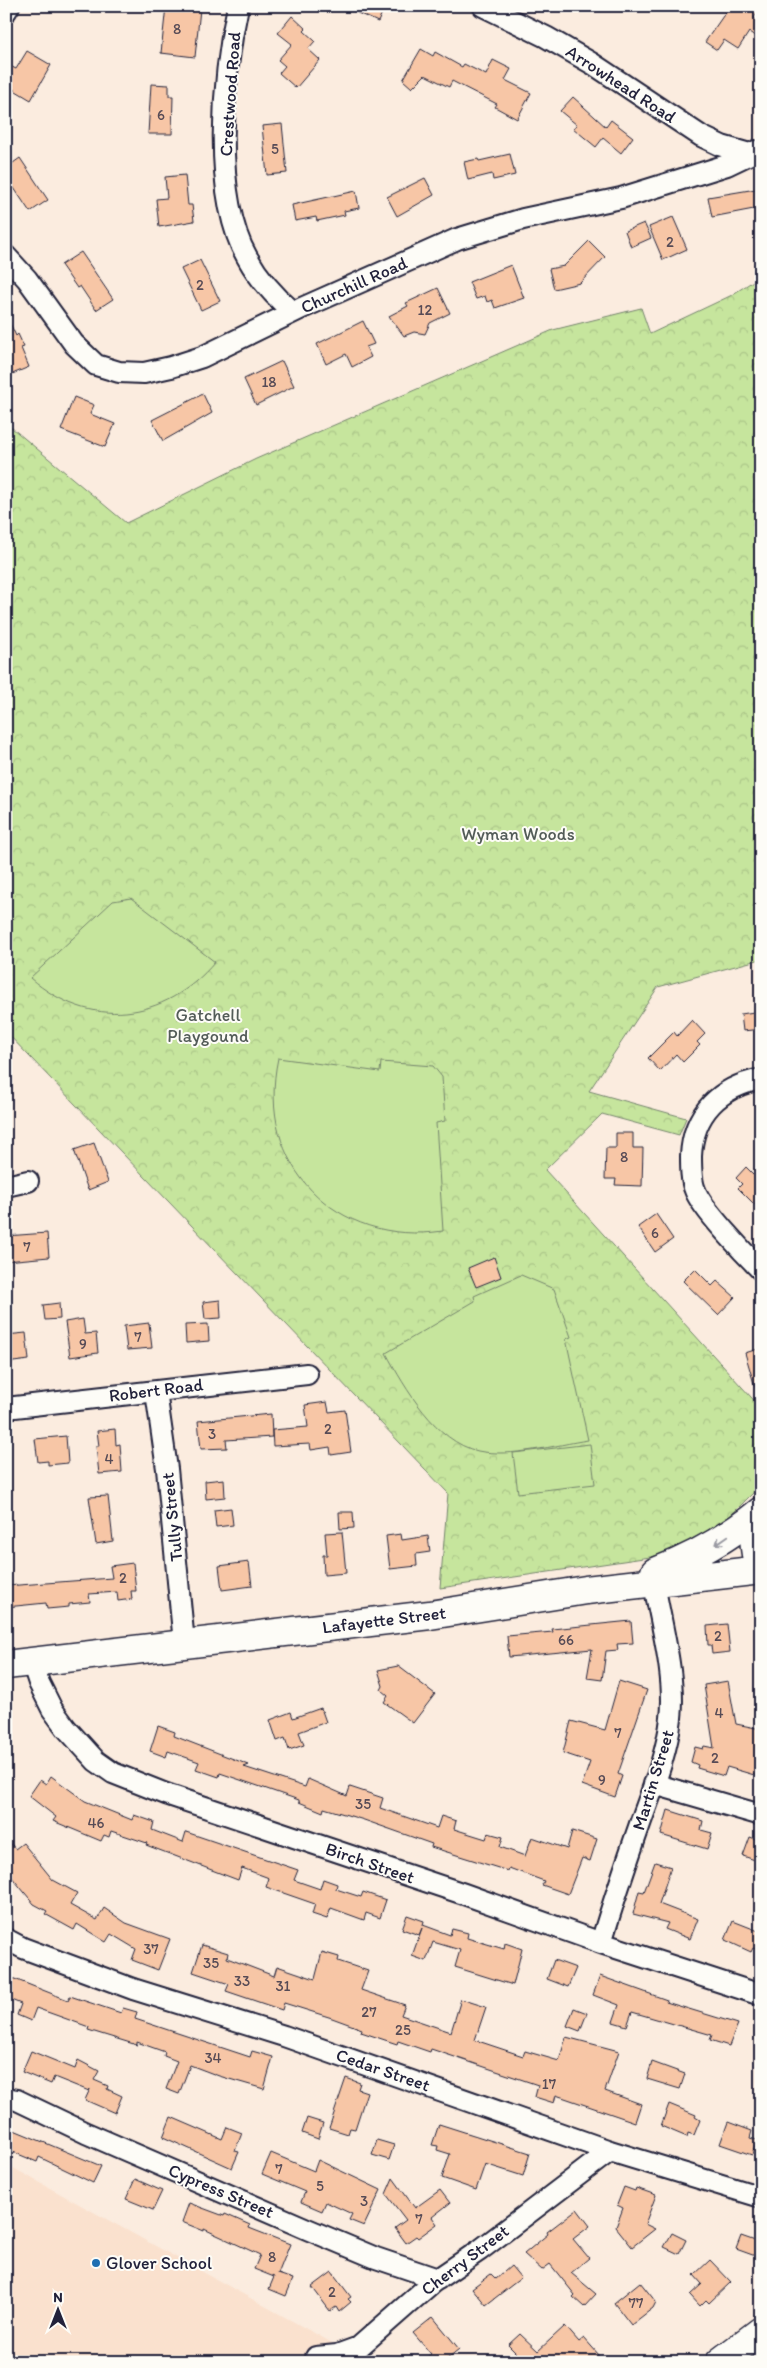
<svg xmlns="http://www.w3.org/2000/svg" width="767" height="2368" viewBox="0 0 767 2368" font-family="Itim,sans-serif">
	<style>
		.built { fill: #fae1ce }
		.park { fill: url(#park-crowns); stroke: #74846c }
		.pitch { fill: #c6e59d; stroke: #74846c }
		.building { fill: #f7c6a6; stroke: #22223b }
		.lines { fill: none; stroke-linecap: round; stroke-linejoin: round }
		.minor-casing { stroke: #22223b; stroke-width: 24 }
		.secondary-casing { stroke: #22223b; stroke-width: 31 }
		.primary-casing { stroke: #22223b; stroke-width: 31 }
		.minor { stroke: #fdfcf7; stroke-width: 20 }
		.secondary { stroke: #fdfcf7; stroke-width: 28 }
		.primary { stroke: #fdfcf7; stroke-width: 28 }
		.oneway { stroke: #9a9aa2 }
		.poi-dot { fill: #1f6fb2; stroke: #fdfcf7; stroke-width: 2 }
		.labels { text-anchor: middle; stroke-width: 4; stroke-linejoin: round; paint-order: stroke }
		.number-label { font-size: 15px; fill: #574b56 }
		.street-label { font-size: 18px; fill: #22223b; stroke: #fdfcf7 }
		.park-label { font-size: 18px; fill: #535c58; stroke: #fdfcf7 }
		.poi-label { font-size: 18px; fill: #22223b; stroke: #fdfcf7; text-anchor: start }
	</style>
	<defs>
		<pattern id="park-crowns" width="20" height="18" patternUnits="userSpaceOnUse" patternTransform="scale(1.25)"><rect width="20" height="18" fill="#c6e59d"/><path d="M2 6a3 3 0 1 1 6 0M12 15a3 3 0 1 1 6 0" fill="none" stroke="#aac488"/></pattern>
	</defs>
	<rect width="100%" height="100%" fill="#fbecdf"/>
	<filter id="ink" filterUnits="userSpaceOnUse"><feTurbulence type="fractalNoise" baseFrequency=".02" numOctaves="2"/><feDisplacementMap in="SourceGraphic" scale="10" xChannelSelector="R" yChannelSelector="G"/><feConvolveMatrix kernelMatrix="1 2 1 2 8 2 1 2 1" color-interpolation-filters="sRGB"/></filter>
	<g filter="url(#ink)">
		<path class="built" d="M6,2164L367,2362H6Z"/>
		<path class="park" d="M761,276V959L658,987L589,1091L686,1118L679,1135L602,1114L545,1170L761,1408V1485L727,1519L690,1541L657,1556L440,1588L448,1493L6,1032V423L126,523L256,459L553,330L641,308L650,334L730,296Z"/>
		<path class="pitch" d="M131,898L215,962C164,1022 90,1030 30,978L113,901Z
			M278,1058L380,1072L381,1062L433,1066L442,1077L445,1121L436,1123L443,1231C336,1247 255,1165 278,1058Z
			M521,1275L554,1289L571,1337L566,1339L588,1440C555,1445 511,1458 478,1451C436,1442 405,1388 386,1353L475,1301L474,1296Z
			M590,1444L595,1484L518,1493L513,1453Z"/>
		<path class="building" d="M166,6L200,9L195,57L161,53Z
			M342,6H385L378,22Z
			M730,6H761L754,18L761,23V40L749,32L738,49L724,40L717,50L705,42Z
			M292,16L306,29L304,31L315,41L308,49L320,60L296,88L279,73L285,66L278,60L292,44L278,33Z
			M421,49L433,56L435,52L462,67L464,64L486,75L493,60L511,69L505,80L531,93L517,119L495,107L497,104L452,81L449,87L425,75L412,88L403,80Z
			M27,51L51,65L31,100L6,85V64L16,69Z
			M151,84L169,85V96H173L172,134H148Z
			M573,97L606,127L611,120L633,137L621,153L603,138L596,147L573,128L577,125L560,111Z
			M282,124L287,173L267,175L262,126Z
			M510,154L515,175L493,180L492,174L468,180L464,162L478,159L479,161Z
			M20,158L48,200L30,212L12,185L6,189V168Z
			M185,175L188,205H192L194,221L159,227L156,199L167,198L165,177Z
			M425,178L434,195L397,216L387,197Z
			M756,189L759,208L712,217L708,197Z
			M356,191L359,208L344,211L345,215L317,221L316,217L295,221L292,205Z
			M673,217L687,249L663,260L649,227Z
			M644,223L651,238L631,247L625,231Z
			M589,241L605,257L580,283L554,289L549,269L564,266Z
			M81,252L113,299L96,310L80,286L77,288L61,265Z
			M200,260L220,301L201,310L181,269Z
			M511,265L524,298L495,308L492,300L487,302L485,296L476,299L469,282Z
			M438,288L450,313L430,323L425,334L414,332L404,336L389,316L408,306L406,303Z
			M6,315L16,336L18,334L24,347L21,348L29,367L10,375L6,367Z
			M363,321L374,344L366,347L371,357L352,367L346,354L326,364L317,344Z
			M282,361L294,386L256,405L244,379Z
			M203,394L212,413L163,441L152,420Z
			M74,397L94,405L90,414L115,424L105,447L61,430Z
			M761,1011V1029L743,1031L741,1014Z
			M692,1020L705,1034L697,1042L700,1045L683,1062L676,1054L660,1071L648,1058L674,1032L677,1036Z
			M616,1133H633V1148H643L642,1186L615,1185L616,1179H605L606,1148H616Z
			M94,1143L108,1182L88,1190L74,1150Z
			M746,1167L761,1182V1211L738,1188L742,1184L736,1178Z
			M656,1214L673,1239L655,1252L638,1227Z
			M47,1233L49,1257L6,1261V1236Z
			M494,1257L501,1277L476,1287L468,1268Z
			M695,1269L712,1286L717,1281L735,1297L718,1315L683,1281Z
			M220,1300L221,1318L205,1319L203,1302Z
			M59,1303L60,1319L45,1320L43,1305Z
			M83,1319L85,1334L96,1333L98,1353L70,1357L65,1322Z
			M149,1323L152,1348L127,1350L124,1326Z
			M208,1324L209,1341L186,1343L185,1325Z
			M26,1333L29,1360L6,1363V1335Z
			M761,1348V1393L757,1394L745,1353Z
			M327,1402L329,1412L345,1410L351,1452L331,1455L330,1447L311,1450L310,1444L273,1446L272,1430L308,1427L305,1405Z
			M271,1414L272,1437L226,1440L227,1448L201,1449L198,1421Z
			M115,1429L116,1445L120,1444L122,1472L99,1474L96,1446H99L97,1431Z
			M66,1436L68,1463L48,1465V1461L38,1462L35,1439Z
			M224,1479L225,1497L206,1499L205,1481Z
			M108,1496L113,1541L96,1544L89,1497Z
			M231,1508L233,1525L216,1527L214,1510Z
			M339,1512H353L354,1528L340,1529Z
			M342,1532L346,1573L324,1575L323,1555H327L325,1533Z
			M401,1534L402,1540L428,1536L430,1552L416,1554L417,1566L390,1569L386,1536Z
			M249,1562L252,1586L222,1590L219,1566Z
			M133,1563L136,1591H131L132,1599L118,1601L117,1592L89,1594L90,1602L69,1604V1607L47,1609L46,1603L6,1607V1586L112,1578L110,1566Z
			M631,1621L633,1643L617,1644L618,1650L606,1651L602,1680L587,1678L592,1649L509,1657L507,1636L553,1632L552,1629Z
			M727,1624L730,1652L712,1654L711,1645H708L707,1626Z
			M398,1666L435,1694L413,1723L384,1702L388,1696L381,1690L383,1686L378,1670Z
			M619,1681L647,1690L618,1774L622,1776L615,1797L582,1785L590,1762L563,1753L571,1721L605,1730Z
			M728,1681L736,1724L761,1729V1777L727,1767L724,1776L697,1768L698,1765L691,1762L695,1747L703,1749L704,1746L714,1748L704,1685Z
			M321,1708L326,1722L299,1732L304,1745L289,1750L285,1738L277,1741L270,1720L291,1712L293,1718Z
			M158,1726L175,1732L174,1736L249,1765L244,1767L305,1787L308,1779L347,1796L350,1787L383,1798L380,1808L437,1828L441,1816L456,1821L454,1829L486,1839L488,1833L503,1837L500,1847L525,1856L532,1837L567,1849L572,1831L597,1839L590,1861L582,1858L568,1894L542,1885L544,1881L509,1868L508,1871L431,1847L432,1844L364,1820L324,1808L323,1812L299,1802V1800L220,1773L219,1777L196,1769L199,1762L168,1751L166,1757L150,1751Z
			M51,1776L85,1801L132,1820L134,1815L154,1822L152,1830L183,1842L186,1832L298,1870L294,1880L320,1889L323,1879L337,1884L336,1889L361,1897L363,1892L386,1900L380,1918L366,1913L364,1920L331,1908L327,1919L312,1914L315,1904L266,1887L269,1878L242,1868L238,1880L146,1845L147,1843L111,1831L109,1837L104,1835L101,1841L53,1821L56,1817L29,1796L40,1780L46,1784Z
			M668,1810L703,1821L701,1830L712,1833L707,1849L661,1835Z
			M6,1837L15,1849L23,1843L53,1880L77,1893L70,1905L97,1920L104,1908L126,1923L170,1939L158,1970L132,1960L136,1949L111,1934L106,1942L77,1924L74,1930L45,1914L47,1911L34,1904L6,1870Z
			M750,1837L761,1841V1862L743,1856Z
			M655,1862L671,1867L659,1904L698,1919L690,1939L665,1929L668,1923L633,1914L639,1891L644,1892Z
			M407,1915L424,1921L423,1925L450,1935L452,1929L468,1933L467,1938L504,1949L505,1943L522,1949L513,1985L455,1967L460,1950L433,1942L426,1961L412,1956L422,1928L419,1935L402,1929Z
			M733,1921L761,1932V1951L753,1948L751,1952L725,1940Z
			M202,1945L228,1953L227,1958L274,1976L277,1966L315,1979L322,1952L339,1957L338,1961L368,1971L361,1990L405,2005L401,2015L451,2032L461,1999L486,2007L475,2040L523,2056L525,2051L559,2061L566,2037L619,2051L605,2091L641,2104L635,2122L556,2095L554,2103L535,2097L538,2085L431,2049L430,2052L398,2041L397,2044L361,2032L362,2029L332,2018L284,2003L282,2010L226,1991L229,1984L193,1972Z
			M554,1960L576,1968L568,1987L547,1979Z
			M600,1976L667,2000L666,2002L738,2024L729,2046L710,2040L712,2035L632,2012L627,2026L613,2022L619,2005L593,1995Z
			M12,1978L68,2000L70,1996L121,2013L123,2008L137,2012L135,2019L250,2057L252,2051L273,2057L264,2089L219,2076L190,2065L179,2094L166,2089L177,2061L164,2056L165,2052L137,2042V2045L88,2030L89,2027L36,2008L31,2021L17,2015L21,2004L6,1998Z
			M574,2008L587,2013L580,2031L567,2026Z
			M31,2051L75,2069L78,2060L99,2071L94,2080L108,2086L107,2089L122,2096L115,2113L85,2100L90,2089L89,2091L54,2077L51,2084L22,2072Z
			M652,2062L685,2074L680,2089L647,2079Z
			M346,2078L360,2083L358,2089L367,2092L355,2129L350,2128L348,2134L329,2128Z
			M669,2104L696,2115L695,2117L700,2120L694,2135L688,2133L687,2137L661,2126Z
			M171,2117L222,2139L227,2127L242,2133L235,2151L239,2152L232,2168L163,2137Z
			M307,2118L323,2123L318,2139L302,2133Z
			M728,2122L752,2131L750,2138L757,2140L752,2155L720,2144Z
			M439,2124L530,2153L523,2176L485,2164L476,2190L442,2178L450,2154L437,2150L438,2146L432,2145Z
			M14,2130L101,2166L93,2183L39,2157L37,2162L6,2149Z
			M377,2140L394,2145L389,2160L372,2155Z
			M271,2153L314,2171L318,2160L381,2190L364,2226L349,2220L352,2214L326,2202L322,2211L301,2202L305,2192L262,2174Z
			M393,2178L415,2208L440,2190L450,2203L432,2217L437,2224L418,2238L416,2236L406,2243L395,2228L406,2220L386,2194Z
			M135,2179L162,2191L153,2210L126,2199Z
			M624,2187L635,2191L636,2188L656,2195L645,2224L655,2229L632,2247L616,2227L623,2208L617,2205Z
			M189,2203L224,2216L225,2214L250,2225L249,2228L290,2244L278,2274L293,2279L286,2296L269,2289L274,2277L254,2269L260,2255L204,2229V2231L182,2222Z
			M577,2209L590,2226L573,2239L589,2258L571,2273L596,2294L584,2307L573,2297L575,2295L550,2264L542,2270L524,2254L548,2234L547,2232Z
			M672,2233L686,2240L679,2254L664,2247Z
			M741,2236L761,2243V2258L736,2249Z
			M710,2260L731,2282L709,2303L706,2300L700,2306L690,2295L702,2284L694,2275Z
			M511,2266L521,2278L486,2305L472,2288L491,2274L496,2279Z
			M332,2272L351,2297L348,2299L351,2302L339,2312L336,2307L330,2311L312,2287Z
			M640,2282L656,2302L653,2308L631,2325L614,2303Z
			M433,2317L459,2349L443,2362H421L431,2354L413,2333Z
			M565,2326L579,2342L584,2338L599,2355L591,2362H525L508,2345L520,2334L538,2351Z"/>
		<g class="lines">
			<defs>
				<path id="minor" d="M238,6C223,74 212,195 247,257C259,279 274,296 293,312
					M483,6L546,37L593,64L701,136L722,146L750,154L756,151
					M6,11L9,6
					M6,256L27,279L74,344L96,365L119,372L144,373L171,367L202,357L302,308L457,239L523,219L621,198L727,165L750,154
					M761,1079C720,1087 693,1113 691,1156C691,1167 691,1181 695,1190C701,1208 746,1255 761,1270
					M6,1186L28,1181
					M156,1392L167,1469L184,1643
					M6,1408L307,1374
					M32,1662L39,1683L52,1709L66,1728L96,1761L113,1773L166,1794L464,1894L601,1943L761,1995
					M654,1784L761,1815
					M6,1939L23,1948L133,1989L284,2036L610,2151L761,2197
					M601,1943C613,1903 626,1864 640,1824C652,1790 667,1754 671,1718C676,1676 661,1625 654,1583
					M6,2098L17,2100L86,2133L307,2229L376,2258L438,2279
					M316,2357L337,2355L359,2347L433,2282L480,2250L610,2151"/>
				<path id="secondary" d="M760,1570C753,1546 752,1537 761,1514"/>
				<path id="primary" d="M655,1572C695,1557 728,1538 761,1511
					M6,1665L430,1615L586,1590L761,1570
					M720,2362L761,2331"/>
			</defs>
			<use href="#minor" class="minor-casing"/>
			<use href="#secondary" class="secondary-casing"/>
			<use href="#primary" class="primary-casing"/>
			<use href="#minor" class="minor"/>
			<use href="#secondary" class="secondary"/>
			<use href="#primary" class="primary"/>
		</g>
		<defs><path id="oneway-shaft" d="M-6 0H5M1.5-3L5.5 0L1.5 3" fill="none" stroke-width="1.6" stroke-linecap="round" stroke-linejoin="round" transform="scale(1.25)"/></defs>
		<use class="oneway" href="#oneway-shaft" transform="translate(722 1540) rotate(145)"/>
	</g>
	<circle class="poi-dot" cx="96" cy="2263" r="5"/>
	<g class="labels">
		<g class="number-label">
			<text x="177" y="34">8</text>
			<text x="161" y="120">6</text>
			<text x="275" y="154">5</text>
			<text x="670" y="247">2</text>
			<text x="200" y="290">2</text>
			<text x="425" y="315">12</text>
			<text x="269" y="387">18</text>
			<text x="624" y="1162">8</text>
			<text x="655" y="1238">6</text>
			<text x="27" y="1252">7</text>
			<text x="138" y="1342">7</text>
			<text x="83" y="1349">9</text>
			<text x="328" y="1434">2</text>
			<text x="212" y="1439">3</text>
			<text x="109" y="1464">4</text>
			<text x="123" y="1583">2</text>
			<text x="718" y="1641">2</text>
			<text x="566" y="1645">66</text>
			<text x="719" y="1718">4</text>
			<text x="618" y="1738">7</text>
			<text x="715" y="1763">2</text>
			<text x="602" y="1785">9</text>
			<text x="363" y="1809">35</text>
			<text x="96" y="1828">46</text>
			<text x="151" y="1954">37</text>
			<text x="211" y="1968">35</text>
			<text x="242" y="1986">33</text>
			<text x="283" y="1991">31</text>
			<text x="369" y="2017">27</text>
			<text x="403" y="2035">25</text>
			<text x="213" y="2063">34</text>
			<text x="549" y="2089">17</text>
			<text x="279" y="2174">7</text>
			<text x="320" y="2191">5</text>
			<text x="364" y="2206">3</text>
			<text x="419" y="2224">7</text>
			<text x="272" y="2262">8</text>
			<text x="332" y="2297">2</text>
			<text x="636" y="2308">77</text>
		</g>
		<g class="street-label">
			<text transform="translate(621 84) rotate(33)" y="6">Arrowhead Road</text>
			<text transform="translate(230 94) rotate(-86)" y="6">Crestwood Road</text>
			<text transform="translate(354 285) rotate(-24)" y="6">Churchill Road</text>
			<text transform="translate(156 1390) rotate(-7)" y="6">Robert Road</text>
			<text transform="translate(172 1517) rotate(-96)" y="6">Tully Street</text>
			<text transform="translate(384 1620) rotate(-7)" y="6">Lafayette Street</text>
			<text transform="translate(653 1780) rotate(-73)" y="6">Martin Street</text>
			<text transform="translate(370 1863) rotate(19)" y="6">Birch Street</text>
			<text transform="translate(383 2070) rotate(19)" y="6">Cedar Street</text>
			<text transform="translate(221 2191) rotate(23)" y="6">Cypress Street</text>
			<text transform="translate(465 2260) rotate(-37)" y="6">Cherry Street</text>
		</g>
		<g class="park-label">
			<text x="518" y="840">Wyman Woods</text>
			<text x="208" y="1021">Gatchell<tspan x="208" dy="21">Playgound</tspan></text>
		</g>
		<g class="poi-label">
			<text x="106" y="2269">Glover School</text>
		</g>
	</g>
	<rect width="767" height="2368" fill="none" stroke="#fdfcf7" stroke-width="25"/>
	<rect x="12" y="12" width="742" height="2343" fill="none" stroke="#22223b" stroke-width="2" filter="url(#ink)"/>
	<g transform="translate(58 2310)" stroke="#fdfcf7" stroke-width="4" paint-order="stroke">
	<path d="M0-4L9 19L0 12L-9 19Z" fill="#22223b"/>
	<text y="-8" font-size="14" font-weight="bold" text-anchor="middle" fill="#22223b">N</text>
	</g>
</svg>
